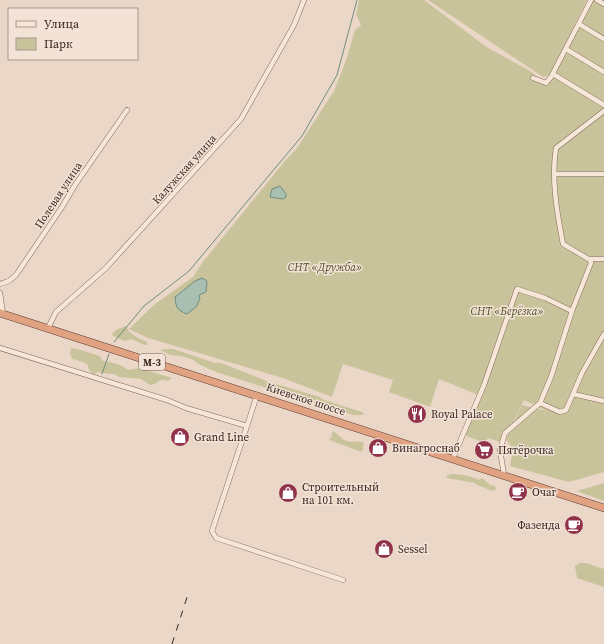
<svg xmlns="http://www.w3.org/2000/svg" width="604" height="644" viewBox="0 0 604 644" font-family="'Source Serif 4',serif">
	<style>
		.green { fill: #c9c39b }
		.water { fill: #a8bfb2; stroke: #6f8d7e }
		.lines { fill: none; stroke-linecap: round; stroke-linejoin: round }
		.stream { stroke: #6f8d7e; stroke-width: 1 }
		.minor-casing { stroke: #85695d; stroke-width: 5.5 }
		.trunk-casing { stroke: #543931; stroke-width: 8 }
		.minor { stroke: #f6e7d9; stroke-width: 4.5 }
		.trunk { stroke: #e0a280; stroke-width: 7 }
		.rail { stroke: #372520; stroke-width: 1; stroke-dasharray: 7 7; stroke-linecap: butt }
		.labels { text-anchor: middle; stroke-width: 3; stroke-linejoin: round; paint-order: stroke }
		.shield { fill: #f3e3d6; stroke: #6f5e57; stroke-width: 1 }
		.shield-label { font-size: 10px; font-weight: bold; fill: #372520 }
		.street-label { font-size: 11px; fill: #372520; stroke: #f3e3d6 }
		.park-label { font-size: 11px; font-style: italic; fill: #515228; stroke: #f3e3d6 }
		.poi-label { font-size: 11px; fill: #372520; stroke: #f3e3d6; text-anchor: start }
	</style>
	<rect width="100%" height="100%" fill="#ebd7c7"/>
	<path class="green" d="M359,0H424L488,48L532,72L544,84L550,75L543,77L428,0H587L551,73L589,0H604V472L569,482L510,466L513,449L506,439L522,405L547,411L524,400L503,443L488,438L485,443L464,435L481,396L439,379L430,407L389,392L393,380L343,364L332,397L283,378L148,338L129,329L155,304L193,277L202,263L284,162L297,148L334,91L347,58L355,30L361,25L356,14Z
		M126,326C129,335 139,338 147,342V345H144L132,339L124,341L113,336L112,334L116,330Z
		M71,348L77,349L100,356L103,361C112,362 121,364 128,370L139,368L172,378L168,381C162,379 159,380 155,384L150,385L141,379L119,377L115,374H109L98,372L94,375L89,370L88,365L83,362L72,359L70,354Z
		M166,349H173L215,363H221L269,382L320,397L324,400L362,412L364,414L361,415H353L216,372L198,364L194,360L181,356L170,355L160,350Z
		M333,431C338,434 342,440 347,441C353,443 358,440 364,443L362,452L329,440L332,436V433Z
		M451,474C459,474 472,476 479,480L482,478L490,485L495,486L496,489L493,491L477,485L475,483L447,478L446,476Z
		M604,483V501L577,491Z
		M580,563C589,562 595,567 604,569V587L577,578L575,566Z"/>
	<path class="water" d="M280,186L286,194V197L283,199L270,197L272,189Z
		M202,278L207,281L206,292L199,295L200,299L196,307L187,314C177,310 176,308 175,297L195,281Z"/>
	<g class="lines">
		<path class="stream" d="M114,342L144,306L189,271L302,136L337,75L357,0
			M102,374L109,354"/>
		<defs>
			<path id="minor" d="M597,0L604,4
				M579,24L604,39
				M566,49L604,72
				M553,74L604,105
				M533,78L546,83L551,77L591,0
				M555,174H604
				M588,259H604
				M0,284L9,281L16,275L62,207L75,185L127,110
				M0,293L3,314
				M48,328L56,312L106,268L241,119L294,25L304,0
				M0,348L167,400L186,408L247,426L257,395
				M573,394L582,373L604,334
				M540,403L560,412L566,410L573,394L604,401
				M247,426L212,531L216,538L343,580
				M453,458L484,385L517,289L545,298L572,311L591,263L590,260L563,244C557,213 551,179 556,148L604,111
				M504,475L500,450L505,433L540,403L551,377L572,311"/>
			<path id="trunk" d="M0,313L604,508"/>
		</defs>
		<use href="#minor" class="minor-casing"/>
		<use href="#trunk" class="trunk-casing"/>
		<use href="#minor" class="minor"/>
		<use href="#trunk" class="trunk"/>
		<path class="rail" d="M172,644L189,591"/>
	</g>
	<defs>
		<symbol id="restaurant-disc" viewBox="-11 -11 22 22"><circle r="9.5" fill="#903249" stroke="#f3e3d6"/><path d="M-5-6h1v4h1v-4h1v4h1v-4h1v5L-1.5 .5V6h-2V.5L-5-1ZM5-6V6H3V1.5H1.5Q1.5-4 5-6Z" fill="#fff"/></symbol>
		<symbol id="shop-disc" viewBox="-11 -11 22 22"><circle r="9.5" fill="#903249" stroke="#f3e3d6"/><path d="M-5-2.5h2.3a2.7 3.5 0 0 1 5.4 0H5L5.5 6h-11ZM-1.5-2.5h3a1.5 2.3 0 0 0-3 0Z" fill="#fff"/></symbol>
		<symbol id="supermarket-disc" viewBox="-11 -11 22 22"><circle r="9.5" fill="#903249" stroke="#f3e3d6"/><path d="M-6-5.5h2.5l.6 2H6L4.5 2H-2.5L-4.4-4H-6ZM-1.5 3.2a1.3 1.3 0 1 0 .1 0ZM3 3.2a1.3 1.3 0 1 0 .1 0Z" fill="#fff"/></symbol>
		<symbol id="cafe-disc" viewBox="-11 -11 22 22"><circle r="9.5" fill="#903249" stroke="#f3e3d6"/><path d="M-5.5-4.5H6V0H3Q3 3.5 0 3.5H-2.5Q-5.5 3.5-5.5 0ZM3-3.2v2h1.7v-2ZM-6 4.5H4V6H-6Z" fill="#fff"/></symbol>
	</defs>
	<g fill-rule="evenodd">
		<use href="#restaurant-disc" x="406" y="403" width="22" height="22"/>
		<use href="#shop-disc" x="169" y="426" width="22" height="22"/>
		<use href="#shop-disc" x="367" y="437" width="22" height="22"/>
		<use href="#supermarket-disc" x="473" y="439" width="22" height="22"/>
		<use href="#cafe-disc" x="507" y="481" width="22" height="22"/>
		<use href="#shop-disc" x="277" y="482" width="22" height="22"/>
		<use href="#cafe-disc" x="563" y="514" width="22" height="22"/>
		<use href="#shop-disc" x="373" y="538" width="22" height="22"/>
	</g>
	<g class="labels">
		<rect class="shield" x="139" y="354" width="26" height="16" rx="3"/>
		<g class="shield-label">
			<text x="152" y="366">М-3</text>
		</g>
		<g class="street-label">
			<text transform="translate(184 169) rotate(-48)" y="4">Калужская улица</text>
			<text transform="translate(58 195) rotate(-57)" y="4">Полевая улица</text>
			<text transform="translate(306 399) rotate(18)" y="4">Киевское шоссе</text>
		</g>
		<g class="park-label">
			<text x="325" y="271">СНТ «Дружба»</text>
			<text x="507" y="315">СНТ «Берёзка»</text>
		</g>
		<g class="poi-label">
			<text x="431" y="418">Royal Palace</text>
			<text x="194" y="441">Grand Line</text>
			<text x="392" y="452">Винагроснаб</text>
			<text x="498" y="454">Пятёрочка</text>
			<text x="302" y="491">Строительный<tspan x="302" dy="13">на 101 км.</tspan></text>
			<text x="532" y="496">Очаг</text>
			<text x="560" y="529" text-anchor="end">Фазенда</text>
			<text x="398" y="553">Sessel</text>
		</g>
	</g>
	<rect x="8" y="8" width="130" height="52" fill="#f3e3d6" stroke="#a8978d"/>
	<rect x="16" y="21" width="20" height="6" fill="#f6e7d9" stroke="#a8978d"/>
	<text x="44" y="28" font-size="12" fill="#372520">Улица</text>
	<rect x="16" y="38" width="20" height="12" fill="#c9c39b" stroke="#a8978d"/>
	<text x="44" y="48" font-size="12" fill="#372520">Парк</text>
</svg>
